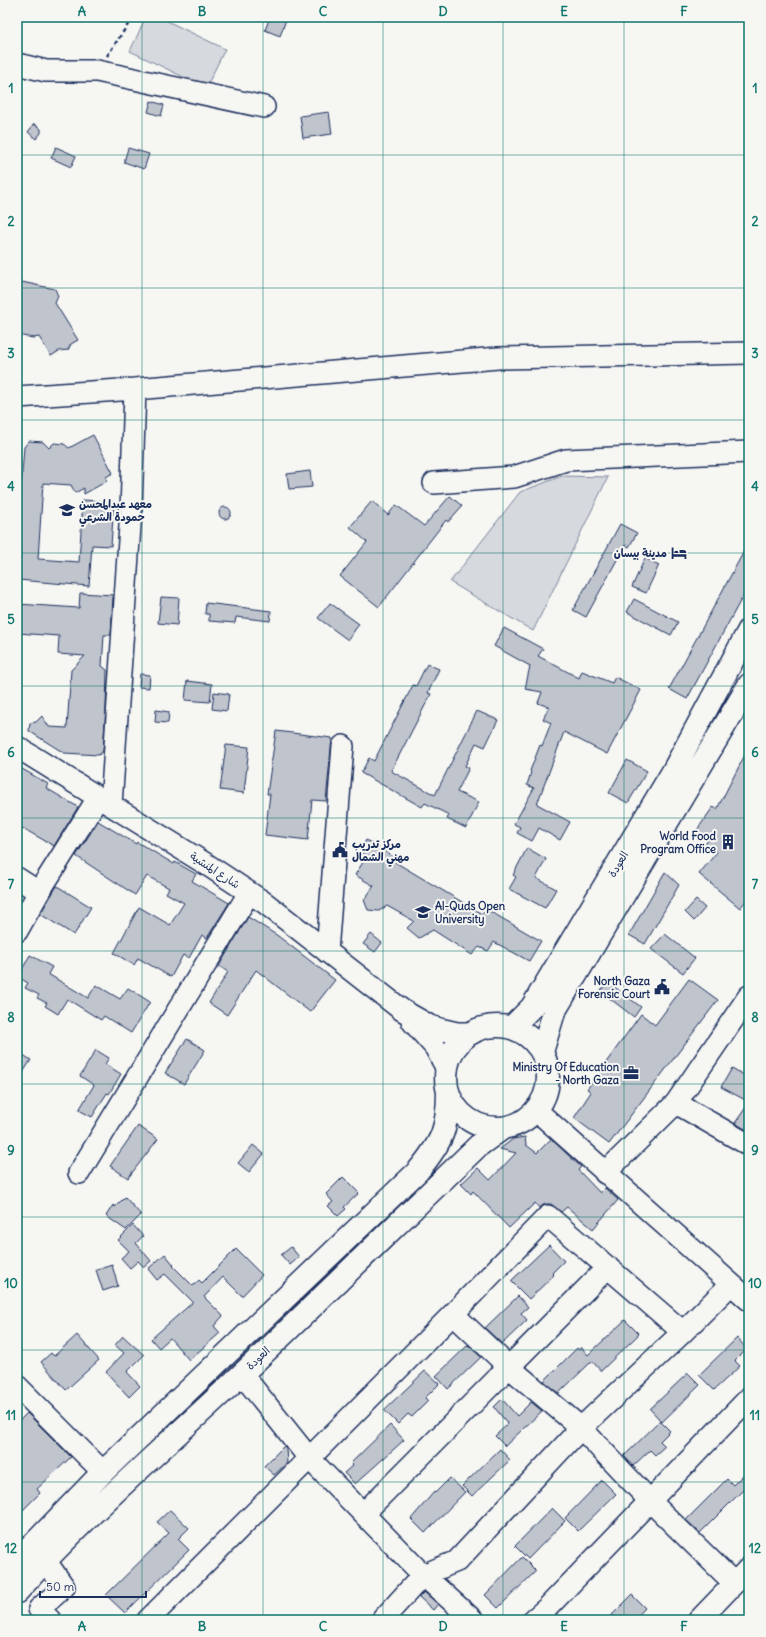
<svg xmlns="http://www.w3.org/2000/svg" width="766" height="1637" viewBox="0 0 766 1637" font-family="Delius,'Playpen Sans Arabic',sans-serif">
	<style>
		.green { fill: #d6d9dd; stroke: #78849e }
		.building { fill: #c0c4cd; stroke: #1b2f5e }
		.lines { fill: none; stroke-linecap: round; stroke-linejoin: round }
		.minor-casing { stroke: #1b2f5e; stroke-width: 24 }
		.major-casing { stroke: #1b2f5e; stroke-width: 25 }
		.path { stroke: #1b2f5e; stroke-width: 2.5; stroke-dasharray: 4 3; stroke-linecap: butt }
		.minor { stroke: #f6f6f2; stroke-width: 21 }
		.major { stroke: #f6f6f2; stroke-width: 22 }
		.grid { fill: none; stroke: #0f766e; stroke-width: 1; stroke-opacity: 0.55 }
		.labels { text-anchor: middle; stroke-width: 4; stroke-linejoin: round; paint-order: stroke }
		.poi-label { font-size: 11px; font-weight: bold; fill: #1b2f5e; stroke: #f6f6f2; text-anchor: end }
		.street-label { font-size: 11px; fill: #1b2f5e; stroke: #f6f6f2 }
		.neatline { fill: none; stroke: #0f766e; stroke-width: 1.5 }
		.grid-label { font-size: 13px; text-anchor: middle; font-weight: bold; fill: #0f766e }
	</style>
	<rect width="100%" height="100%" fill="#f6f6f2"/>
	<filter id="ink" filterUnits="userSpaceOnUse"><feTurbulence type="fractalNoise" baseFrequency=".025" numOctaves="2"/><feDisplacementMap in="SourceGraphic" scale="8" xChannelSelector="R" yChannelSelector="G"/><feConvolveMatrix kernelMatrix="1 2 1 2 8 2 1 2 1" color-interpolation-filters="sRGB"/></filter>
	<g filter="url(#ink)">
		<path class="green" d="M146,17H159L225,49L206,88L130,51Z
			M562,476L608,477L533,631L450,582L520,492Z"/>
		<path class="building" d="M270,17H287L280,36L265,30Z
			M151,101L164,105L161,116L148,112Z
			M329,112L332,134L303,138L300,116Z
			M34,124L41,129V133L36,139L28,132Z
			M56,147L76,156L71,167L51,158Z
			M128,148L149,154L144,169L124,162Z
			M17,281L55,289L58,296L55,303L78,340L71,344L68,350L59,351L51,356L39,337L33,338L17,335Z
			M93,435L113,473L106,477L107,481L84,494V488L75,493L71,485L43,483L38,559L79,562L83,500L114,502L111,546L92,545L89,586L18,580L20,554H17V538L24,447L29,441L43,442L49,448L54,443L64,444L69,448Z
			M310,471L312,487L289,489L287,474Z
			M450,496L462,506L448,522L446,520L379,607L340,576L367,542L350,527L372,501L388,515L396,505L424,526Z
			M219 513a6 6 0 1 1 12 0a6 6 0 1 1-12 0Z
			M620,524L637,533L629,547L625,545L586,617L573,610Z
			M749,542V585L687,699L669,689Z
			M645,558L659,565L646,593L632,587Z
			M80,593L113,595L111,635H104L102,666L107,670L106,707L103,751L99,755L64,753L29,731L30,723L36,722L42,716L49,727L67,728L71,670L85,656L58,654L59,636L17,633V604L79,608Z
			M161,597L179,598L177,625L158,623Z
			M634,599L678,622L671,635L627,612Z
			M206,603L271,611L270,621L236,617L235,623L209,621V614H205Z
			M330,603L359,624L348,640L318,618Z
			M504,628L543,649L538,656L579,678L582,671L612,683L615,677L641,690L607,754L564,732L537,804L570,822L560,840L539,828L532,841L517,833L520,827L514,824L534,788L527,785L531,772L530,771L540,745L542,746L551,723L543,719L549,707L538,703L542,692L525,689L530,666L494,646Z
			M427,664L439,669L428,693L431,694L391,771L435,795L477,711L498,720L485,747L476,743L465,766L469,768L457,792L479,802L466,828L447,819L449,815L425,803L422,807L361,773L369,758L374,761L413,685L416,686Z
			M140,674L150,675L149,688L139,687Z
			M187,681L212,684L210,702L185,700Z
			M214,692L229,694L227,711L212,709Z
			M156,710L169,712L168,723L155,722Z
			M276,731L332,738L326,801L312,800L308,840L265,835L270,794H267Z
			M226,745L249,747L244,793L220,790Z
			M749,747V897L740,908L699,874L717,852L705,844L709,839L697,830L713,807L717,809Z
			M627,760L647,771L628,803L609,793Z
			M17,766L48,784L46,788L78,807L54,846L17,825Z
			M98,821L136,844L137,842L174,864L175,862L196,874L192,881L229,903L207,938L202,935L189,958L183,955L171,977L138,958L134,965L114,953L139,907L170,925L184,903L166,893L169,888L147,876L135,895L76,856Z
			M366,840L397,859L395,862L482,914L486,909L541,941L529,961L494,942L488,951L479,947L472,955L433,930L419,938L407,928L414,921L387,906L379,911L368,910L364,900L374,886L355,875L367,856L359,852Z
			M527,848L546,859L536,878L556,889L545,908L509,889L516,877L513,875Z
			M665,872L679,885L645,944L629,935Z
			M57,886L91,907L74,935L40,914Z
			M696,900L705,908L694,921L685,912Z
			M248,917L278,936L335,980L310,1012L256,970L227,1015L209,1003L228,972L219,966Z
			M371,934L382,943L375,952L363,944Z
			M665,934L695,958L683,973L651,949Z
			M30,955L52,967L48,974L88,998L96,985L120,999L128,988L150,1002L131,1033L104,1016L101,1020L67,999L58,1014L45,1006L47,1003L37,998L39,995L25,988L28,983L18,977Z
			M689,979L718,1000L609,1144L574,1118L591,1092L587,1089L641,1014L655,1025Z
			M608,982L641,1007L634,1017L600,991Z
			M187,1039L205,1050L184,1084L165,1073Z
			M96,1050L109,1058L105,1064L121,1074L109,1094L107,1093L92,1117L79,1110L94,1085L80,1076Z
			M17,1051L31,1060L17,1082Z
			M732,1068L749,1078V1102L721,1087Z
			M749,1103V1124L745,1129L735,1123Z
			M138,1126L158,1139L128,1178L110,1166Z
			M525,1137L526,1145L537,1153L551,1139L581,1167L578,1170L600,1193L605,1188L618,1200L593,1229L567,1207L561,1212L551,1204H545L539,1208L535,1203L509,1228L473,1191L471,1194L461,1184L478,1168L490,1180L516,1153L500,1149L513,1139Z
			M253,1145L264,1154L249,1172L238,1163Z
			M343,1177L359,1193L344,1207L346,1209L338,1216L328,1206L333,1202L326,1194Z
			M125,1197L141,1215L126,1230L106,1216L113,1205L115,1207Z
			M133,1225L143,1236L136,1243L151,1261L144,1267L138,1261L130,1268L121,1258L129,1251L118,1240Z
			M549,1245L564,1261L552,1273L554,1275L529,1299L511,1281Z
			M291,1247L299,1257L290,1265L281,1255Z
			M236,1249L262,1275L242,1296L223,1277L204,1297L223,1316L214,1326L220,1333L189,1360L170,1338L159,1348L151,1339L193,1302L165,1274L157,1280L148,1269L165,1254L174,1265L173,1266L193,1286L199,1280L202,1283Z
			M112,1265L118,1286L103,1291L96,1270Z
			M518,1296L528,1307L521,1313L527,1320L502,1344L485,1328Z
			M625,1320L639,1334L601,1371L592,1361L559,1393L544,1381L577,1348L579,1350L581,1347L588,1355Z
			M77,1335L99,1360L66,1390L41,1362L51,1353L54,1356Z
			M123,1336L144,1355L127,1372L140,1386L129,1397L106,1372L124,1353L115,1345Z
			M737,1338L747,1349L735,1361L740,1366L714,1390L699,1375Z
			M468,1345L481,1357L448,1389L436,1376Z
			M425,1371L439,1384L425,1398L428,1401L412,1417L408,1414L398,1424L384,1410Z
			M688,1373L700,1385L662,1422L650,1409Z
			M502,1399L517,1416L531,1402L542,1411L505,1446L495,1436L508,1424L494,1407Z
			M27,1413L71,1457L37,1489L40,1493L17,1516V1423Z
			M660,1421L670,1431L660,1441L665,1446L655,1455L650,1450L633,1466L624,1456Z
			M390,1425L404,1440L355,1484L344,1473L353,1465L351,1463Z
			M284,1446L286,1448L287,1463L274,1475L264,1466Z
			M500,1449L510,1460L472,1496L462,1486Z
			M749,1469V1496L743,1490L700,1533L686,1520L727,1479L733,1485Z
			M450,1478L465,1492L425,1533L411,1519L434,1492L435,1493Z
			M602,1480L616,1494L578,1531L565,1518Z
			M552,1508L565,1521L528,1559L515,1546Z
			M170,1510L189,1528L178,1539L189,1550L125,1613L106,1595L169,1533L157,1522Z
			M522,1557L536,1571L498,1608L485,1595Z
			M424,1592L438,1604L433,1610L419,1597Z
			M632,1595L645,1608L634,1620H607Z"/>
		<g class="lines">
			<defs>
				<path id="minor" d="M17,64L46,71H97L264,107
					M135,389L498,358L749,353
					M17,397L135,389L131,511L111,805
					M434,483L514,477L566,460L749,452
					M17,747L206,864L265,903L402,1010L430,1026L444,1030L457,1033H472
					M17,878L39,892
					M17,931L39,892L98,798
					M327,952L343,746
					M412,1021L435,1047L447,1069
					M676,1103L749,1145
					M536,1110L749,1300
					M79,1173L249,893
					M605,1173L676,1103L749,996
					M453,1314L509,1367L581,1428L651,1502L734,1583
					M242,1374L309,1458L423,1575L473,1620
					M17,1386L103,1472
					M364,1513L608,1267
					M45,1560L64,1587L39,1609L50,1620
					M148,1620L453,1314L548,1216L683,1332
					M382,1620L423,1575L457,1561L581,1428L683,1332L731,1284
					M533,1620L547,1608L749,1398
					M699,1620L749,1568"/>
				<path id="major" d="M446 1077a51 51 0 1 1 102 0a51 51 0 1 1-102 0Z
					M511,1028L532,1007L672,773L749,630
					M542,1052L554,1012L749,685
					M17,1561L103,1472L418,1171C442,1142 448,1129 448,1091
					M17,1592C86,1514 166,1446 242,1374C321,1299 399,1222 478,1146L503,1128"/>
			</defs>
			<use href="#minor" class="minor-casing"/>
			<use href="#major" class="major-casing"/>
			<path class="path" d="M107,56L133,17"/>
			<use href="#minor" class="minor"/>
			<use href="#major" class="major"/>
		</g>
	</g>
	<path class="grid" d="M142,17V1620M263,17V1620M383,17V1620M503,17V1620M624,17V1620M17,155H749M17,288H749M17,420H749M17,553H749M17,686H749M17,818H749M17,951H749M17,1084H749M17,1217H749M17,1350H749M17,1482H749"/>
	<defs>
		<symbol id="university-bare" viewBox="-9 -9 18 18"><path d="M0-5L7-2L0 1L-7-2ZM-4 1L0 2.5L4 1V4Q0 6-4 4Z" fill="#1b2f5e" stroke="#f6f6f2" stroke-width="2.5" paint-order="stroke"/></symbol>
		<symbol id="hotel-bare" viewBox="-9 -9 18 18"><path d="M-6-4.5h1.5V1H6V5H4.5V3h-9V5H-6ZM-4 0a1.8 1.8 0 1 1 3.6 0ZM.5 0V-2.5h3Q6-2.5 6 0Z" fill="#1b2f5e" stroke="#f6f6f2" stroke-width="2.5" paint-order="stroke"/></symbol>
		<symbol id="building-bare" viewBox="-9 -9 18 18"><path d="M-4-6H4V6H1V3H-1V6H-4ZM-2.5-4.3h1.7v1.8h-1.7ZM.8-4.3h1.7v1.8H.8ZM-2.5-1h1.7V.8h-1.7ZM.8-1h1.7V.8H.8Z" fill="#1b2f5e" stroke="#f6f6f2" stroke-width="2.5" paint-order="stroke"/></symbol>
		<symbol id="civic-bare" viewBox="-9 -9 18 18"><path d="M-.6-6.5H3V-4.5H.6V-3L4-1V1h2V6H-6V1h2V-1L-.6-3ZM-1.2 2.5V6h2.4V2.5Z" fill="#1b2f5e" stroke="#f6f6f2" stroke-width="2.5" paint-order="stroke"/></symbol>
		<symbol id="office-bare" viewBox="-9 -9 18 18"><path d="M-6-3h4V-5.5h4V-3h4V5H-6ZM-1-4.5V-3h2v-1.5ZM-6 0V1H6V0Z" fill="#1b2f5e" stroke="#f6f6f2" stroke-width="2.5" paint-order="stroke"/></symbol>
	</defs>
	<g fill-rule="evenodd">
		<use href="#university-bare" x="56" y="499" width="22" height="22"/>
		<use href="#hotel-bare" x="668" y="542" width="22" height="22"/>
		<use href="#building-bare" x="717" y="831" width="22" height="22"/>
		<use href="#civic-bare" x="329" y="839" width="22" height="22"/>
		<use href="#university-bare" x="412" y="901" width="22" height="22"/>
		<use href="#civic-bare" x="651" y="976" width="22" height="22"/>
		<use href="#office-bare" x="620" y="1062" width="22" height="22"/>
	</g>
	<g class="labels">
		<g class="poi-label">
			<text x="79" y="508" text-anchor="start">معهد عبدالمحسن<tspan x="79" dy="13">حمودة الشرعي</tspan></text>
			<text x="667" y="557">مدينة بيسان</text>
			<text x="716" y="840">World Food<tspan x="716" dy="13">Program Office</tspan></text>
			<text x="352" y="848" text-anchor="start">مركز تدريب<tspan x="352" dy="13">مهني الشمال</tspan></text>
			<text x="435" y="910" text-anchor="start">Al-Quds Open<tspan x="435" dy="13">University</tspan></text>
			<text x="650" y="985">North Gaza<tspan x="650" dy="13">Forensic Court</tspan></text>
			<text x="619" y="1071">Ministry Of Education<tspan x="619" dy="13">- North Gaza</tspan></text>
		</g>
		<g class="street-label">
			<text transform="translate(618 864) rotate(-59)" y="4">العودة</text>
			<text transform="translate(215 870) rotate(33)" y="4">شارع المنشية</text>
			<text transform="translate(258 1358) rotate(-44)" y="4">العودة</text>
		</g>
	</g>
	<rect width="766" height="1637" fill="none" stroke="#f6f6f2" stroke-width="44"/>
	<path d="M40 1591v6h106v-6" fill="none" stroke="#1b2f5e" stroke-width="2"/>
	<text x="46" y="1591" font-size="12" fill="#1b2f5e" stroke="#f6f6f2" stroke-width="3" paint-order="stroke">50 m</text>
	<rect x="22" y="22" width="722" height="1593" class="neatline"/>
	<g class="grid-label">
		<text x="82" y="16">A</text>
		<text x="202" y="16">B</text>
		<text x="323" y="16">C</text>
		<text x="443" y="16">D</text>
		<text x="564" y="16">E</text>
		<text x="684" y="16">F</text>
		<text x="11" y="93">1</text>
		<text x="755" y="93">1</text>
		<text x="11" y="226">2</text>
		<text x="755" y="226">2</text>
		<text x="11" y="358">3</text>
		<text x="755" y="358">3</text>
		<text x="11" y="491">4</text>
		<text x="755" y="491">4</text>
		<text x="11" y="624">5</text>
		<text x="755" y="624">5</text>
		<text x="11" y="757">6</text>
		<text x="755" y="757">6</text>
		<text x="11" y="889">7</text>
		<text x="755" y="889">7</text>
		<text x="11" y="1022">8</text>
		<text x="755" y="1022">8</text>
		<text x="11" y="1155">9</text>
		<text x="755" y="1155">9</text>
		<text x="11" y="1288">10</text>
		<text x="755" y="1288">10</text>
		<text x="11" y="1420">11</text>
		<text x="755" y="1420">11</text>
		<text x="11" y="1553">12</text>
		<text x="755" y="1553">12</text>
		<text x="82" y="1631">A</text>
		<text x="202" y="1631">B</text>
		<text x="323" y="1631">C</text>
		<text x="443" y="1631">D</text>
		<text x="564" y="1631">E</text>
		<text x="684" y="1631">F</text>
	</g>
</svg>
